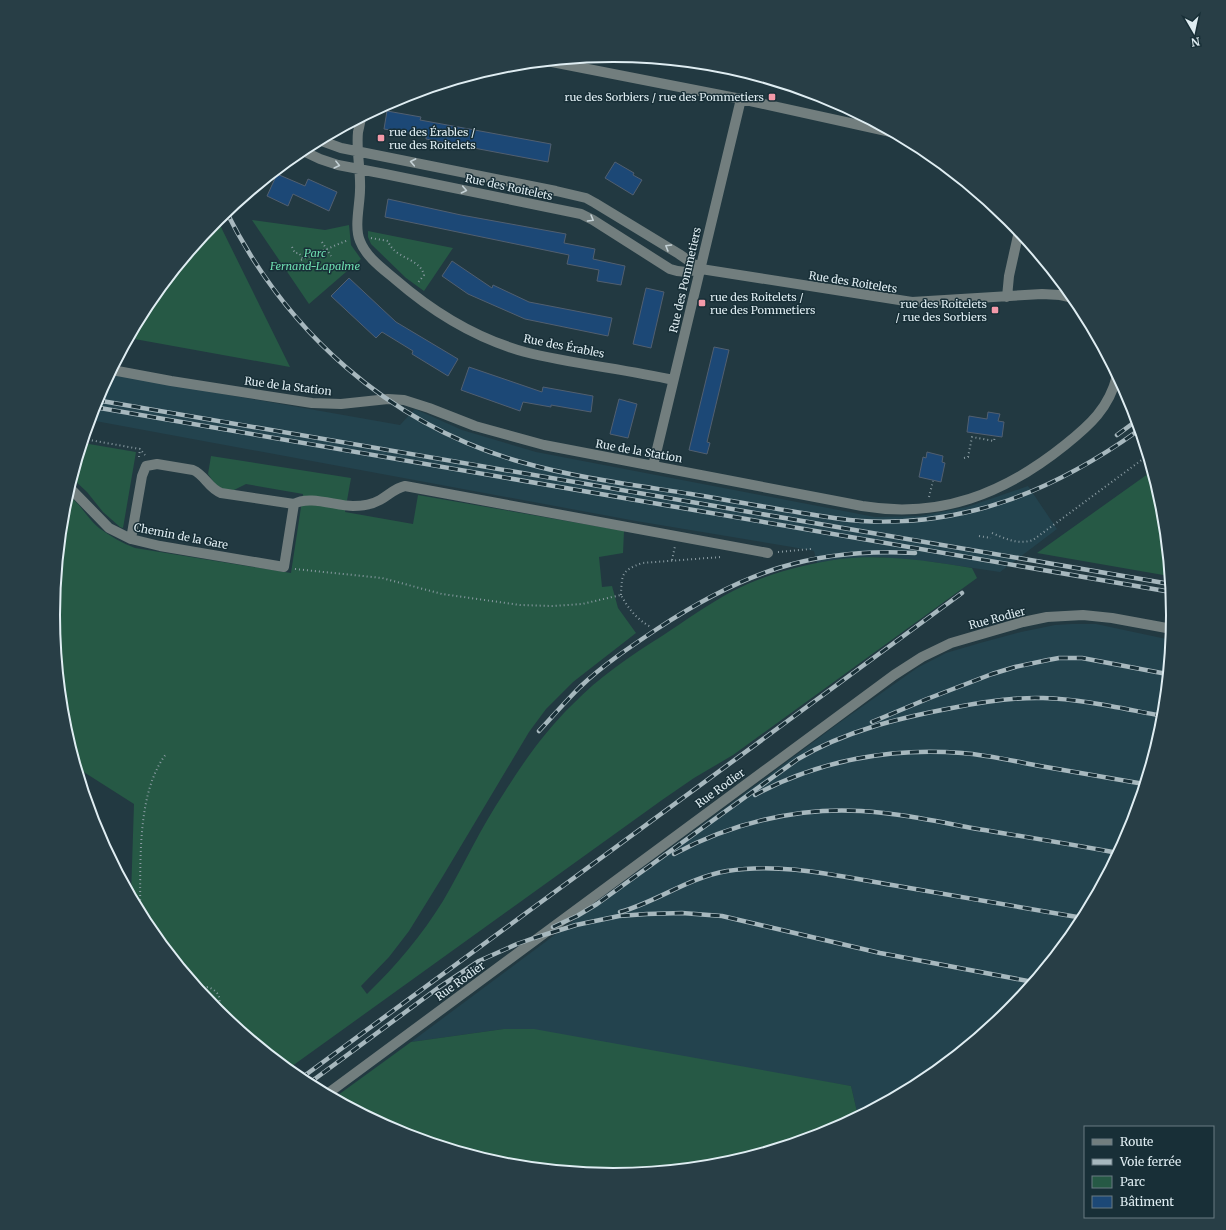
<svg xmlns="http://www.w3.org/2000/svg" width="1226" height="1230" viewBox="0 0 1226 1230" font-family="Merriweather,serif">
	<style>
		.built { fill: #23434e }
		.green { fill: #265945 }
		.building { fill: #1c4876; stroke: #515f70 }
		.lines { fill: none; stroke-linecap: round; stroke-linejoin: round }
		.path { stroke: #899ba2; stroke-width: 2; stroke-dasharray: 1 3; stroke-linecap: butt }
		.minor { stroke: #727e7e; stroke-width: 10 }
		.rail-casing { stroke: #a7b8be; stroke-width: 4.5 }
		.rail { stroke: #182f37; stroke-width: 3; stroke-dasharray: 9; stroke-linecap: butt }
		.oneway { stroke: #c4d1d5 }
		.poi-dot { fill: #f39aa9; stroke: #182f37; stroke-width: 1.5 }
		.labels { text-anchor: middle; stroke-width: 3; stroke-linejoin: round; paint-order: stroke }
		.poi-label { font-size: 11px; fill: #dfedf2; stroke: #182f37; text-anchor: end }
		.street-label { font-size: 11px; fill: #dfedf2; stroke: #182f37 }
		.park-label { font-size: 11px; font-style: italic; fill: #6edeb0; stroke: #182f37 }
		.rim { fill: none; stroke: #dfedf2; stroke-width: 2 }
	</style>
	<rect width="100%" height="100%" fill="#223941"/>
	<path class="built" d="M110,374L400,425L415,409L462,430L536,452L875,517L920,516L967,507L1028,486L1057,529L1000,572L933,562L879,557L841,559L817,563L814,551L792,547L636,521L90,420L96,400Z
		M1072,624H1096L1171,640L1162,724L1130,830L1078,926L1009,1011L924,1081L858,1116L851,1086L504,1029L411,1042L839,723L917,668L946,653L980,643L1021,632L1055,625Z"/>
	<path class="green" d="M217,219L290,367L129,338L148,304Z
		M252,220L325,230L349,225L351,245L361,259L309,304Z
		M368,231L453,248L424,291L406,278L371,244L368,237Z
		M83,443L136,452L123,528L120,527L103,512L87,492L72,478Z
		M211,456L351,478L345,512L413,524L418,495L624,531L623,553L599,557L602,587L612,586L618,608L636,633L573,682L546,709L529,732L443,876L409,931L389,957L361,986L367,994C396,966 422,935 443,901C464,865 481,827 504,793C524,761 546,730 573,704C599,677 630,656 662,636C685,621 708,604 733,591C766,574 804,564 840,559C884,554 929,561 972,568L977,578L733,755L694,778L662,800L288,1069L217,1011L147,926L131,896L134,804L79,769L63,719L53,615L64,506L67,494C80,503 87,518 99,528C110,536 122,543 135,548L291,573L303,494L246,484L234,490L223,489L215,484L208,474Z
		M1152,471L1162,506L1169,576L1037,553Z
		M504,1029H534L851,1086L858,1116L827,1132L722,1164L613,1175L504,1164L398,1132L334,1098L411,1042Z"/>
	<path class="building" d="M387,111L421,117L420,120L551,144L548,162L426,139V136L384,129Z
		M615,162L634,173L633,175L642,180L633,195L605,178Z
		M277,174L305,186L308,179L337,192L329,211L293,194L288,206L267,196Z
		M388,199L461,215L566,234L564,243L595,249L593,259L625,266L621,285L597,281L599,270L567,264L569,255L385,217Z
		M452,261L492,288L493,285L529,302L612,318L608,336L525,319L468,294L442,276Z
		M349,278L396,322L458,359L448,376L412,354L413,351L382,332L376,338L331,296Z
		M646,288L664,292L651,348L633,344Z
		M714,347L729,350L707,442L710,443L707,454L689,450Z
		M469,367L542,392L543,387L593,396L591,412L551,405V407L523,402L520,411L461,390Z
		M619,399L637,404L628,438L610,434Z
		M988,412L1000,414L998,421L1004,422L1002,437L967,432L969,416L987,419Z
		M927,452L943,456L942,462L945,463L941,482L919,477L923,457L926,458Z"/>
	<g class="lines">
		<path class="path" d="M371,238L388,241C389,244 391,247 393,249C402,259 420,260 424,275L417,284
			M322,242L331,256
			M292,247L295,253H299L303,259
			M301,260L348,240
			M84,439L140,449L145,455
			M139,457L140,449
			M964,458L968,457L972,437L994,441L995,436
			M929,497L933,481
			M992,533C1006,539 1018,545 1033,540L1147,456
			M979,536L991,538
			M778,552L811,549
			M672,560L675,546
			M295,569L382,578L442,594L520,605L552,606L582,604L621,595C628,608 637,620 651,627
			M621,595C622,574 621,571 642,563L721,557
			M140,912C141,864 136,794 166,754
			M199,989L208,987C220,992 222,999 217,1011"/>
		<path class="minor" d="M547,61L741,99L891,132
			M361,118C360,123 359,128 358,132C356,151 361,171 360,190C360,204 354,227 360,241C366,257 383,269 396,280C433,312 478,339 525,352C573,364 624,369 673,380
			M319,140L341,148L556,191L586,198L595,203L679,254L701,269
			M301,150L320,159L338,165L385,174L581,214L593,220L670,269C681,273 689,272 701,269L912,302L1042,294L1060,295L1074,298
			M1007,297L1009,276L1019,231
			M112,370L171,381L312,403L341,404L388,399L404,400L429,408L475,426L544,445L862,506C940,519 1004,494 1065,445C1090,425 1109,408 1117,376
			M653,466L741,99
			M69,487L109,528L131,539L160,546L284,567L294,504L221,493C208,488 205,475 193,470L157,464L146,466L142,476L131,539
			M294,504C309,495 336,506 353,506C362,506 373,504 380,500C389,495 395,488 405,486L768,553
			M327,1094L894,675L922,657L951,643L1023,622L1047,617L1083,615L1112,618L1172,629"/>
		<defs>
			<path id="rail" d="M226,211C286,332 390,425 521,462C576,478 634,485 691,494C722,499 753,505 784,510C809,514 835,519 861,521C967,527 1055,490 1139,430
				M96,400L1170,584
				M94,407L1171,592
				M1117,435L1136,421
				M872,722L927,699L992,674L1015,667L1048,660L1059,658H1082L1167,674
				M539,731C552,717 566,701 580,687C603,665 630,647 657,629C742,573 812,547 915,553
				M755,795C817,761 891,747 962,753C988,755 1014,761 1040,766C1075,772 1109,778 1144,784
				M674,854C730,824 796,807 861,811C898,813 935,821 972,828C1020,836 1069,844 1118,853
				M620,912C657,902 687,878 727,871C781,862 838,876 892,885C955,896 1019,907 1083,918
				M553,927L577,916L597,904L798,759C845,731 899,718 952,708C982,702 1012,697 1043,698C1083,699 1124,709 1163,716
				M300,1079L962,593
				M308,1084L438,988L479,961L517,944L534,938L576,925L619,916L647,914L682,913L722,916L880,953L1033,982"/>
		</defs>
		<use href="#rail" class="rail-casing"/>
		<use href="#rail" class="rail"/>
	</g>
	<defs><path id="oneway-chevron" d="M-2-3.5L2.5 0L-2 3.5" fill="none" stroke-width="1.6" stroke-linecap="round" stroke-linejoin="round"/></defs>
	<g class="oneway">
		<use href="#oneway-chevron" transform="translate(413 162) rotate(-169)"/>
		<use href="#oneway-chevron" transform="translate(337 165) rotate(14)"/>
		<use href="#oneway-chevron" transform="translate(464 190) rotate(12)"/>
		<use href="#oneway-chevron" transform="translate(591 219) rotate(30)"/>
		<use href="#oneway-chevron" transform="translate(668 247) rotate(-149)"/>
	</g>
	<g class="poi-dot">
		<rect x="768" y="93" width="8" height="8" rx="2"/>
		<rect x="377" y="134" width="8" height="8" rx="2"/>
		<rect x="698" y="299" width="8" height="8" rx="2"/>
		<rect x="991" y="306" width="8" height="8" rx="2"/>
	</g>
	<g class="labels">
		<g class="poi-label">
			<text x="764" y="101">rue des Sorbiers / rue des Pommetiers</text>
			<text x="389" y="136" text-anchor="start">rue des Érables /<tspan x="389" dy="13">rue des Roitelets</tspan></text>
			<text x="710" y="301" text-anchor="start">rue des Roitelets /<tspan x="710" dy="13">rue des Pommetiers</tspan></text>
			<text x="987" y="308">rue des Roitelets<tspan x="987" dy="13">/ rue des Sorbiers</tspan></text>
		</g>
		<g class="street-label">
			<text transform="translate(509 187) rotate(12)" y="4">Rue des Roitelets</text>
			<text transform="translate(685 280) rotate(-77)" y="4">Rue des Pommetiers</text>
			<text transform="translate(853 282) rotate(9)" y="4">Rue des Roitelets</text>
			<text transform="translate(564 346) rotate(11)" y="4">Rue des Érables</text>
			<text transform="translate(288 386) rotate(7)" y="4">Rue de la Station</text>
			<text transform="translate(639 451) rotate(10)" y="4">Rue de la Station</text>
			<text transform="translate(181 536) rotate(11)" y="4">Chemin de la Gare</text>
			<text transform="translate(997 618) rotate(-15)" y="4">Rue Rodier</text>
			<text transform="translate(720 788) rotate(-36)" y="4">Rue Rodier</text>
			<text transform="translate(460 981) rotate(-36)" y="4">Rue Rodier</text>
		</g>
		<g class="park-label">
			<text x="315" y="257">Parc<tspan x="315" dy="13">Fernand-Lapalme</tspan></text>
		</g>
	</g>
	<path d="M0 0H1226V1230H0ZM60 615a553 553 0 1 1 1106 0a553 553 0 1 1-1106 0Z" fill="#283e46" fill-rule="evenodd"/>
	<path class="rim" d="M60 615a553 553 0 1 1 1106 0a553 553 0 1 1-1106 0Z"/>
	<rect x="1084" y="1126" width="130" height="92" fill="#182f37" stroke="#687b82"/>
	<rect x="1092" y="1139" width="20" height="6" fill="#727e7e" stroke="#687b82"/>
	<text x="1120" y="1146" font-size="12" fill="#dfedf2">Route</text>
	<rect x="1092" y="1159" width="20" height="6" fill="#a7b8be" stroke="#687b82"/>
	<text x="1120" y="1166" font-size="12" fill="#dfedf2">Voie ferrée</text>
	<rect x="1092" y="1176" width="20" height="12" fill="#265945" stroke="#687b82"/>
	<text x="1120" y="1186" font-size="12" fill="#dfedf2">Parc</text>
	<rect x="1092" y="1196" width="20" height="12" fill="#1c4876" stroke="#687b82"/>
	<text x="1120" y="1206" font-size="12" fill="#dfedf2">Bâtiment</text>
	<g transform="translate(1194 32) rotate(171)" stroke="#182f37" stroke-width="3" paint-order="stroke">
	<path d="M0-3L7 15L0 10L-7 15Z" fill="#dfedf2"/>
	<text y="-6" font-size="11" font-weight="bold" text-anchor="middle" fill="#dfedf2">N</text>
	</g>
</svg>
